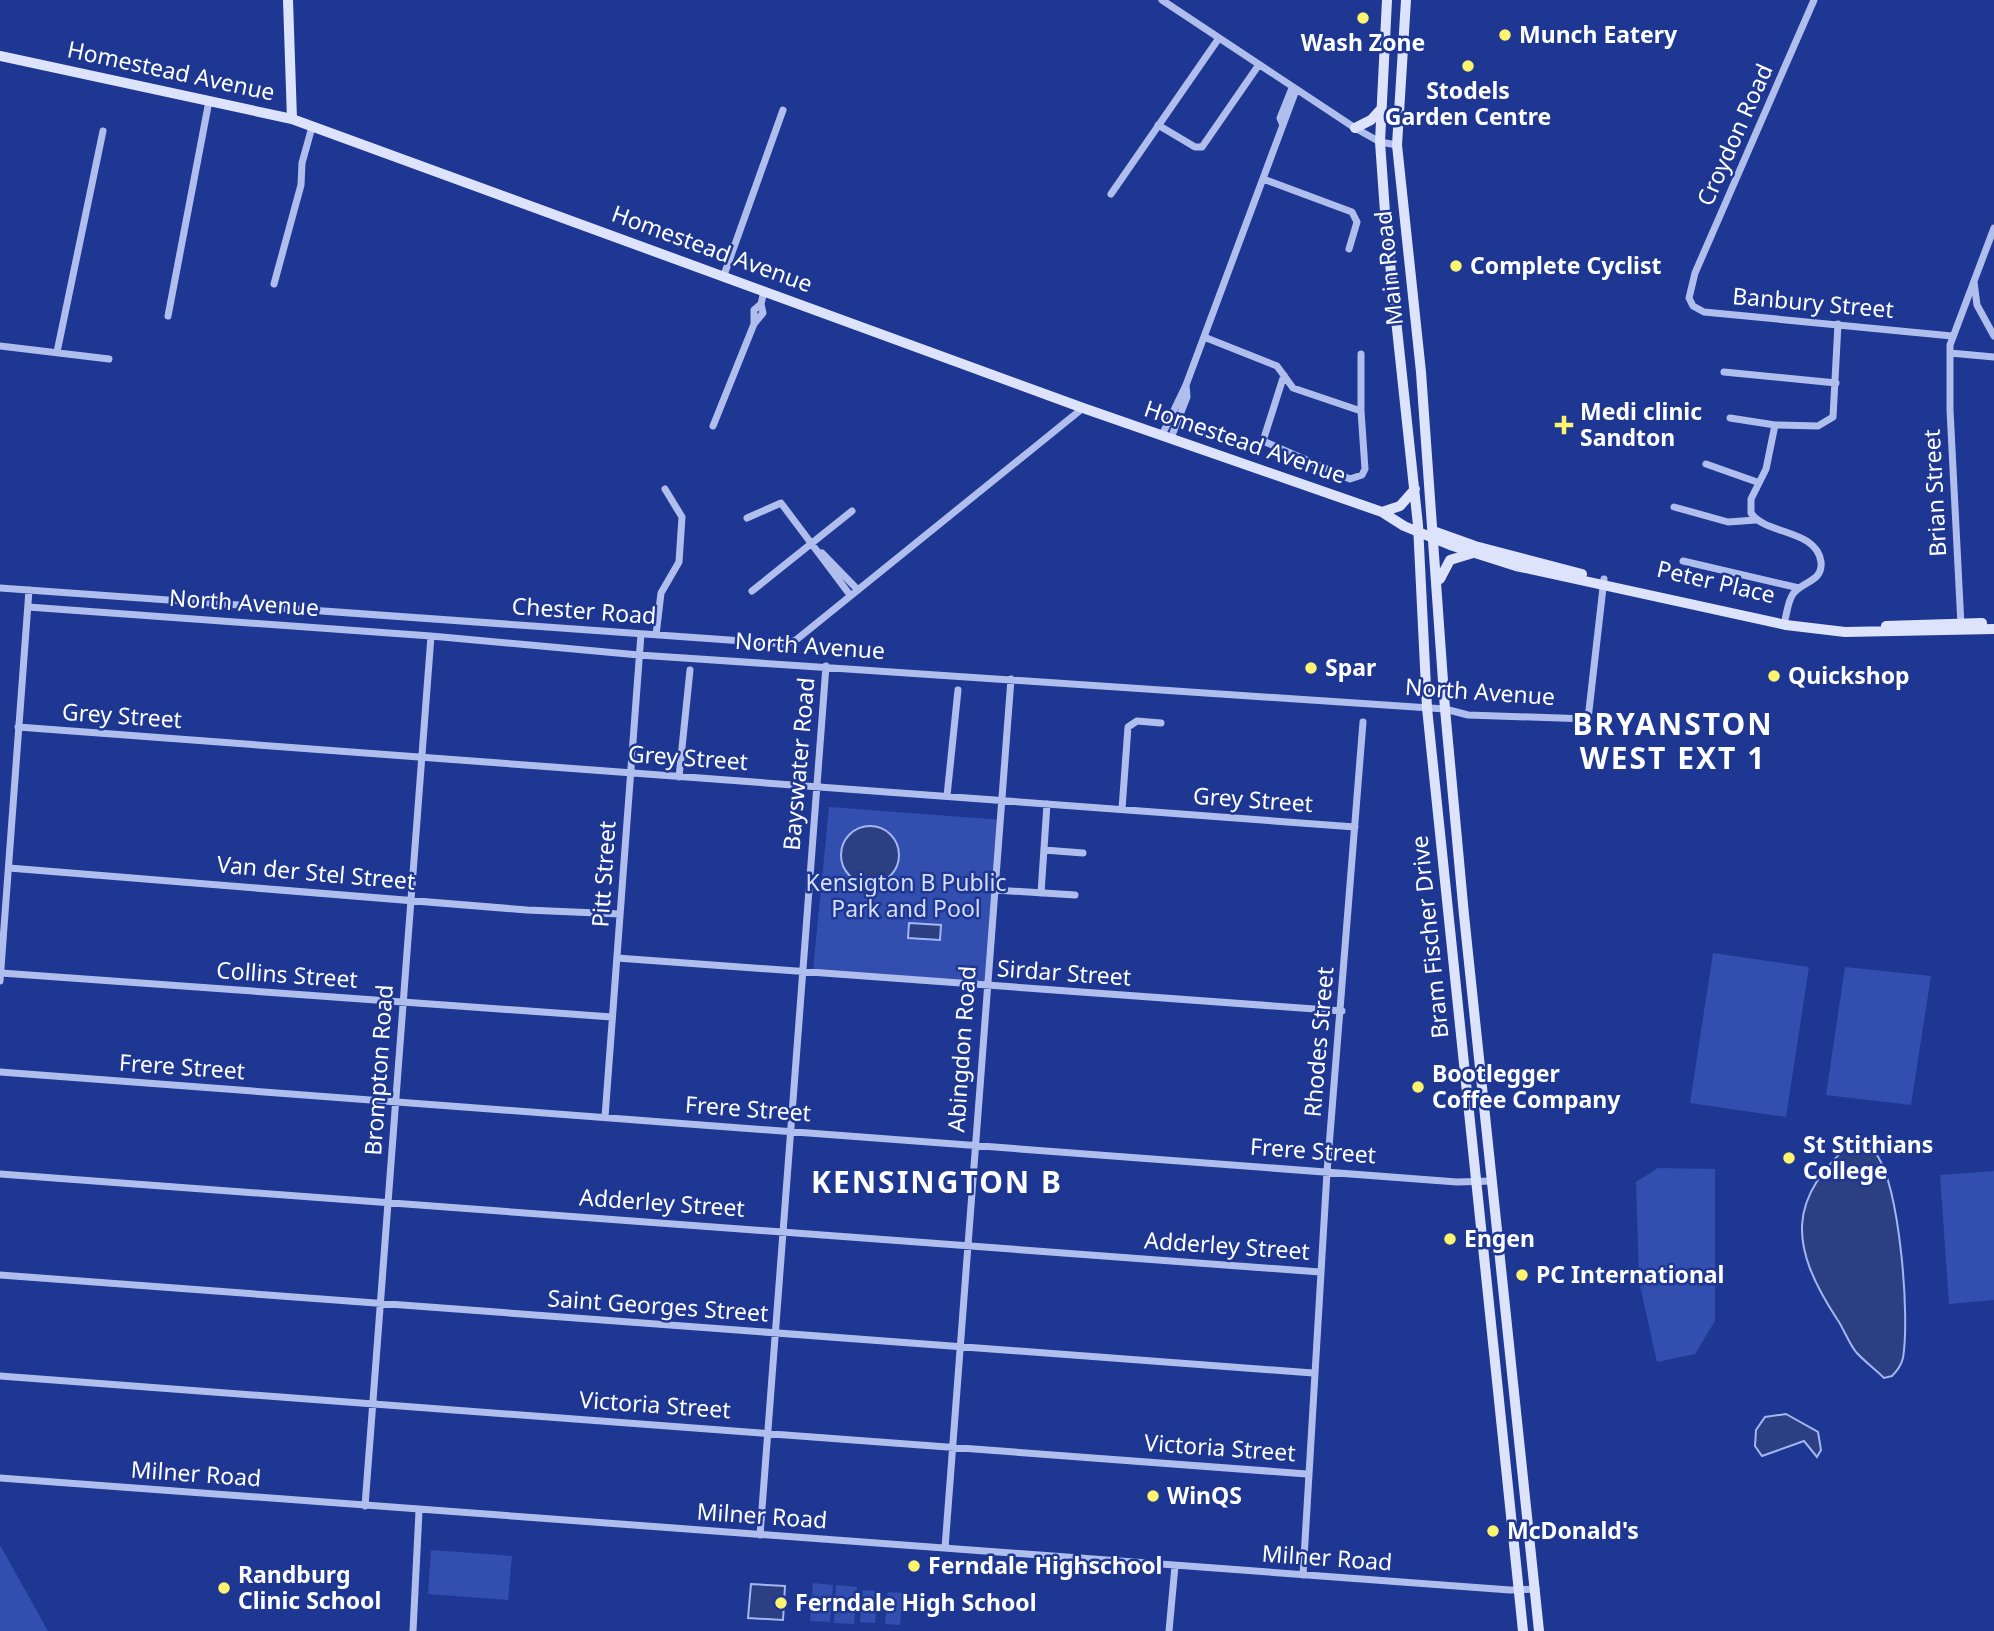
<svg xmlns="http://www.w3.org/2000/svg" width="1994" height="1631" viewBox="0 0 1994 1631" font-family="'Noto Sans',sans-serif">
	<style>
		.green { fill: #324fb0 }
		.water { fill: #2c3f83; stroke: #a3b6ef; stroke-width: 2 }
		.lines { fill: none; stroke-linecap: round; stroke-linejoin: round }
		.street { stroke: #b0beee; stroke-width: 7 }
		.secondary { stroke: #dce3fa; stroke-width: 10 }
		.poi-dot { fill: #fcf36f; stroke: #1e3792; stroke-width: 2.5 }
		.labels { text-anchor: middle; stroke-width: 5; stroke-linejoin: round; paint-order: stroke }
		.poi-label { font-size: 23px; font-weight: bold; fill: #fff; stroke: #1e3792; text-anchor: start }
		.street-label { font-size: 23px; fill: #fff; stroke: #1e3792 }
		.park-label { font-size: 23px; fill: #d6defa; stroke: #1e3792 }
		.district-label { font-size: 30px; font-weight: bold; letter-spacing: 2px; fill: #fff; stroke: #1e3792 }
	</style>
	<rect width="100%" height="100%" fill="#1e3792"/>
	<path class="green" d="M829,807L1003,820L991,989L813,970Z
		M1713,953L1809,967L1786,1117L1690,1103Z
		M1845,967L1931,976L1911,1105L1826,1095Z
		M1658,1168L1715,1169V1321L1695,1354L1657,1362L1639,1281L1636,1182Z
		M1994,1171V1300L1949,1304L1940,1175Z
		M0,1545L48,1631H0Z
		M431,1550L512,1556L508,1600L428,1594Z
		M813,1583L833,1585L830,1622L810,1621Z
		M836,1585L857,1587L854,1624L834,1623Z
		M863,1590L878,1591L875,1623L860,1622Z
		M888,1592L903,1593L900,1625L885,1624Z"/>
	<path class="water" d="M841 855a29 29 0 1 1 58 0a29 29 0 1 1-58 0Z
		M909,923L941,925L940,940L908,938Z
		M1855,1140C1865,1144 1871,1146 1877,1155C1900,1190 1910,1316 1903,1358C1901,1366 1897,1371 1892,1376L1884,1378C1875,1369 1864,1361 1856,1352C1848,1342 1844,1329 1837,1319C1790,1247 1785,1198 1855,1140Z
		M1786,1414L1818,1432L1821,1450L1817,1457L1804,1441L1762,1456L1755,1446L1756,1430L1765,1417Z
		M751,1584L785,1586L783,1620L748,1618Z"/>
	<g class="lines">
		<path class="street" d="M1162,0L1355,128L1380,142L1397,145
			M1814,0L1695,273L1689,298L1693,306L1704,312L1952,336
			M1282,123L1280,118L1292,88
			M1158,125L1195,147H1202L1258,66
			M1263,179L1352,212L1357,222L1349,249
			M1111,194L1219,38
			M724,275L783,110
			M1974,282L1977,305L1994,336
			M274,284L301,185L302,163L312,127
			M168,316L209,101
			M754,324V310L761,304
			M1204,337L1277,366L1293,388L1361,411L1365,469L1362,475L1350,479L1263,441L1284,375
			M0,346L109,359
			M57,352L103,131
			M1950,353L1994,357
			M1724,372L1836,383
			M1361,411V354
			M1730,418L1775,425L1766,469L1751,499V513C1765,535 1817,529 1821,562C1823,582 1802,581 1793,594C1788,601 1787,612 1785,620
			M1775,425L1818,426L1833,417L1838,324
			M713,426L754,324L763,313L761,304L764,291
			M1162,435L1186,385L1296,90
			M1171,438L1187,397L1186,385
			M1706,464L1757,482
			M1674,507L1728,522L1756,520
			M747,518L781,503L850,595
			M822,553L858,590
			M1683,561L1799,588
			M0,588L785,644L796,640L1083,408
			M752,591L852,511
			M28,607L431,636L639,655L1445,709L1468,715L1588,719L1604,579
			M1961,625L1950,410V345L1994,228
			M656,635L661,593L679,562L682,517L665,489
			M18,727L1355,827
			M679,777L690,670
			M947,796L958,690
			M1122,809L1128,727L1137,721L1161,723
			M1044,850L1083,853
			M9,868L527,910L620,914
			M994,890L1075,895
			M1041,893L1047,804
			M617,958L1342,1011
			M1,973L612,1017
			M0,981L29,590
			M0,1072L1457,1182L1493,1181
			M605,1117L641,634
			M0,1174L1320,1272
			M0,1275L1313,1373
			M0,1376L1307,1474
			M0,1478L1510,1590L1536,1589
			M365,1506L431,636
			M760,1535L826,666
			M945,1548L1011,679
			M1303,1575L1327,1172L1363,722
			M413,1631L419,1511
			M1169,1631L1175,1566"/>
		<path class="secondary" d="M288,0L292,119
			M1387,0L1380,142L1386,226L1418,525L1427,708L1523,1631
			M1406,0L1397,145L1421,372L1445,709L1464,915L1539,1631
			M0,56L292,119L1083,408L1382,512L1404,526L1450,545L1516,566L1786,625L1845,632L1994,629
			M1355,128L1371,120L1381,109
			M1382,512L1400,506L1415,489
			M1433,531L1475,546L1582,574
			M1440,579L1450,560L1473,553
			M1886,626L1982,623"/>
	</g>
	<g class="poi-dot">
		<circle cx="1363" cy="18" r="7"/>
		<circle cx="1505" cy="35" r="7"/>
		<circle cx="1468" cy="66" r="7"/>
		<circle cx="1456" cy="266" r="7"/>
		<path d="M1560.5 414.5h7v7h7v7h-7v7h-7v-7h-7v-7h7z"/>
		<circle cx="1311" cy="668" r="7"/>
		<circle cx="1774" cy="676" r="7"/>
		<circle cx="1418" cy="1087" r="7"/>
		<circle cx="1789" cy="1158" r="7"/>
		<circle cx="1450" cy="1239" r="7"/>
		<circle cx="1522" cy="1275" r="7"/>
		<circle cx="1153" cy="1496" r="7"/>
		<circle cx="1493" cy="1531" r="7"/>
		<circle cx="914" cy="1566" r="7"/>
		<circle cx="224" cy="1588" r="7"/>
		<circle cx="781" cy="1603" r="7"/>
	</g>
	<g class="labels">
		<g class="poi-label">
			<text x="1519" y="43">Munch Eatery</text>
			<text x="1363" y="51" text-anchor="middle">Wash Zone</text>
			<text x="1468" y="99" text-anchor="middle">Stodels<tspan x="1468" dy="26">Garden Centre</tspan></text>
			<text x="1470" y="274">Complete Cyclist</text>
			<text x="1580" y="420">Medi clinic<tspan x="1580" dy="26">Sandton</tspan></text>
			<text x="1325" y="676">Spar</text>
			<text x="1788" y="684">Quickshop</text>
			<text x="1432" y="1082">Bootlegger<tspan x="1432" dy="26">Coffee Company</tspan></text>
			<text x="1803" y="1153">St Stithians<tspan x="1803" dy="26">College</tspan></text>
			<text x="1464" y="1247">Engen</text>
			<text x="1536" y="1283">PC International</text>
			<text x="1167" y="1504">WinQS</text>
			<text x="1507" y="1539">McDonald's</text>
			<text x="928" y="1574">Ferndale Highschool</text>
			<text x="238" y="1583">Randburg<tspan x="238" dy="26">Clinic School</tspan></text>
			<text x="795" y="1611">Ferndale High School</text>
		</g>
		<g class="street-label">
			<text transform="translate(171 71) rotate(12)" y="8">Homestead Avenue</text>
			<text transform="translate(1735 135) rotate(-66)" y="8">Croydon Road</text>
			<text transform="translate(712 249) rotate(20)" y="8">Homestead Avenue</text>
			<text transform="translate(1389 268) rotate(-96)" y="8">Main Road</text>
			<text transform="translate(1813 303) rotate(5)" y="8">Banbury Street</text>
			<text transform="translate(1245 442) rotate(19)" y="8">Homestead Avenue</text>
			<text transform="translate(1935 493) rotate(-93)" y="8">Brian Street</text>
			<text transform="translate(1716 582) rotate(13)" y="8">Peter Place</text>
			<text transform="translate(244 603) rotate(4)" y="8">North Avenue</text>
			<text transform="translate(584 611) rotate(4)" y="8">Chester Road</text>
			<text transform="translate(810 646) rotate(4)" y="8">North Avenue</text>
			<text transform="translate(1480 692) rotate(4)" y="8">North Avenue</text>
			<text transform="translate(122 716) rotate(4)" y="8">Grey Street</text>
			<text transform="translate(688 758) rotate(4)" y="8">Grey Street</text>
			<text transform="translate(799 764) rotate(-85)" y="8">Bayswater Road</text>
			<text transform="translate(1253 800) rotate(4)" y="8">Grey Street</text>
			<text transform="translate(316 873) rotate(5)" y="8">Van der Stel Street</text>
			<text transform="translate(604 874) rotate(-86)" y="8">Pitt Street</text>
			<text transform="translate(1430 937) rotate(-96)" y="8">Bram Fischer Drive</text>
			<text transform="translate(1064 973) rotate(4)" y="8">Sirdar Street</text>
			<text transform="translate(287 975) rotate(4)" y="8">Collins Street</text>
			<text transform="translate(1319 1042) rotate(-85)" y="8">Rhodes Street</text>
			<text transform="translate(962 1049) rotate(-86)" y="8">Abingdon Road</text>
			<text transform="translate(182 1067) rotate(4)" y="8">Frere Street</text>
			<text transform="translate(379 1070) rotate(-86)" y="8">Brompton Road</text>
			<text transform="translate(748 1109) rotate(4)" y="8">Frere Street</text>
			<text transform="translate(1313 1151) rotate(4)" y="8">Frere Street</text>
			<text transform="translate(662 1203) rotate(4)" y="8">Adderley Street</text>
			<text transform="translate(1227 1246) rotate(4)" y="8">Adderley Street</text>
			<text transform="translate(658 1306) rotate(4)" y="8">Saint Georges Street</text>
			<text transform="translate(655 1405) rotate(4)" y="8">Victoria Street</text>
			<text transform="translate(1220 1448) rotate(4)" y="8">Victoria Street</text>
			<text transform="translate(196 1474) rotate(4)" y="8">Milner Road</text>
			<text transform="translate(762 1516) rotate(4)" y="8">Milner Road</text>
			<text transform="translate(1327 1558) rotate(4)" y="8">Milner Road</text>
		</g>
		<g class="park-label">
			<text x="906" y="891">Kensigton B Public<tspan x="906" dy="26">Park and Pool</tspan></text>
		</g>
		<g class="district-label">
			<text x="1673" y="735">BRYANSTON<tspan x="1673" dy="34">WEST EXT 1</tspan></text>
			<text x="937" y="1193">KENSINGTON B</text>
		</g>
	</g>
</svg>
